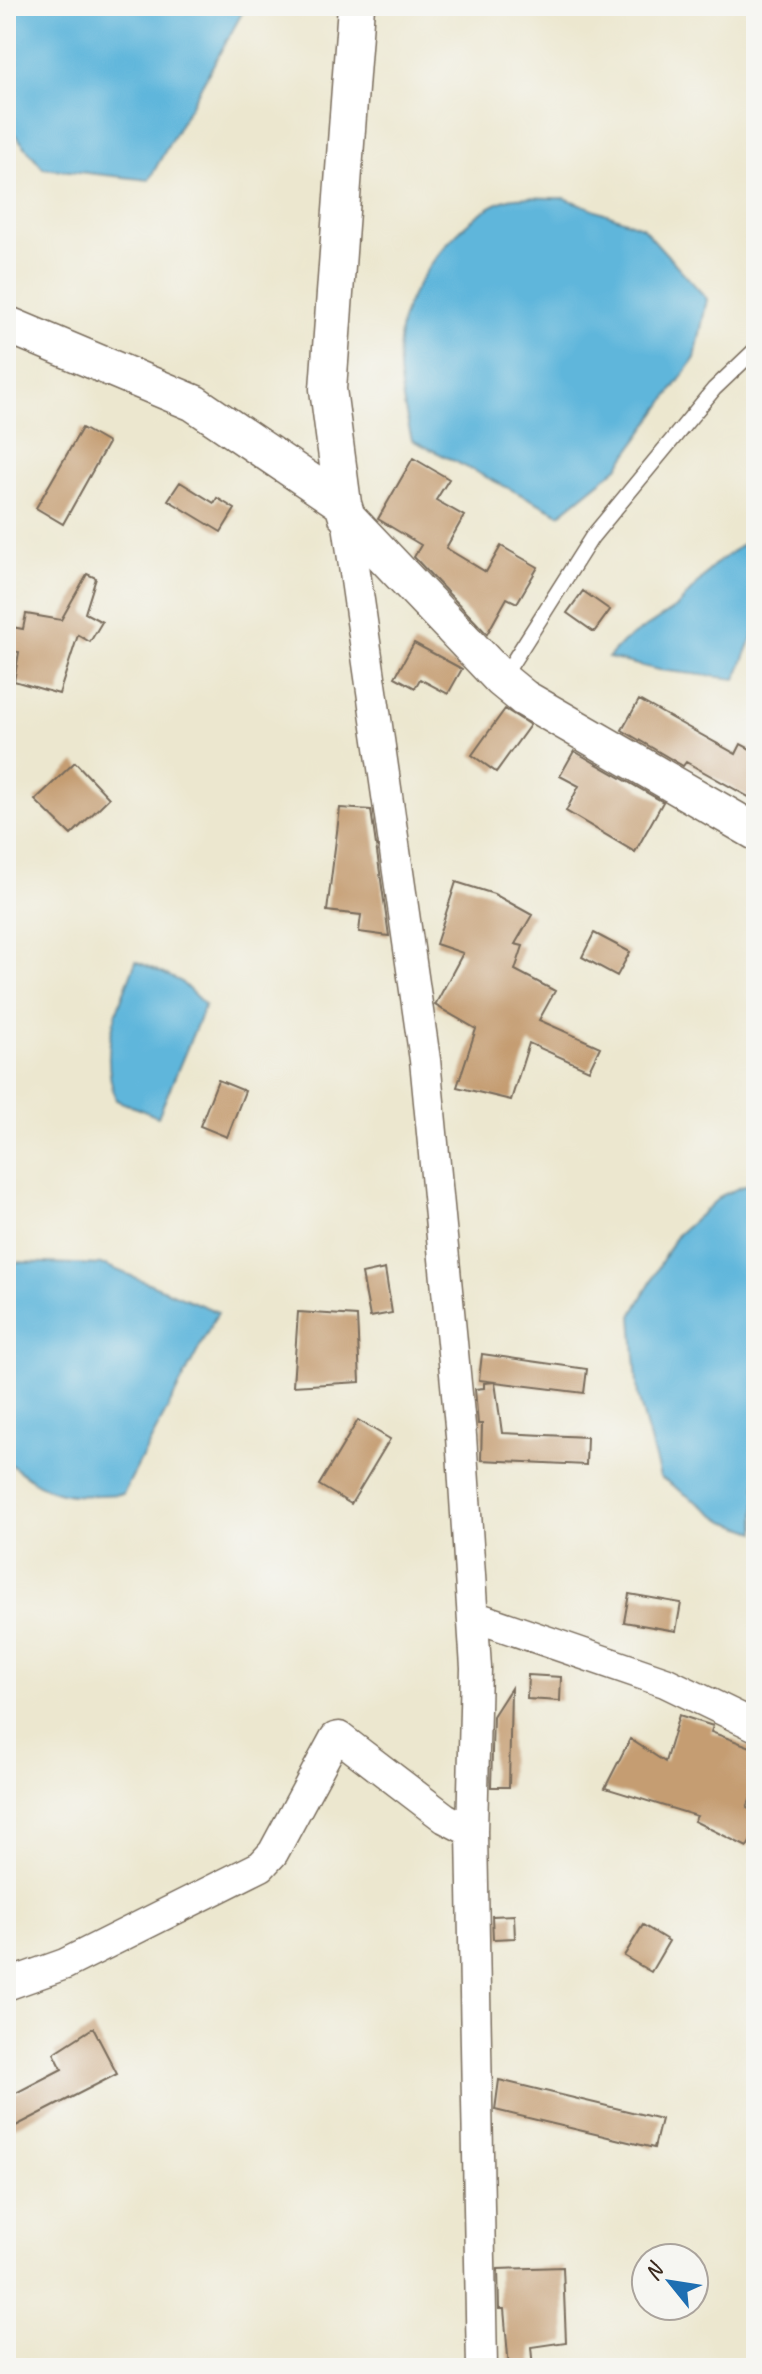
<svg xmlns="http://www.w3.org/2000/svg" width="762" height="2374" viewBox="0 0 762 2374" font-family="Caveat,sans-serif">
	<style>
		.water { fill: #5eb6db; stroke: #4c707c; stroke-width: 2 }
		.building { fill: #c59d72 }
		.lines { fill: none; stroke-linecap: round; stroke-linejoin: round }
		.service-casing { stroke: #796c5c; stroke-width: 17 }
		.minor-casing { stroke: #796c5c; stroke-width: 33 }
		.tertiary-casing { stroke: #796c5c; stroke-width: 39 }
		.service { stroke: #fff; stroke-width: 14 }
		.minor { stroke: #fff; stroke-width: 30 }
		.tertiary { stroke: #fff; stroke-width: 36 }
	</style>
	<rect width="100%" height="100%" fill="#f6f6f2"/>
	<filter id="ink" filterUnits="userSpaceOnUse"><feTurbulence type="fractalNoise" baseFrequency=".0125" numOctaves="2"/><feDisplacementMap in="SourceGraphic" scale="16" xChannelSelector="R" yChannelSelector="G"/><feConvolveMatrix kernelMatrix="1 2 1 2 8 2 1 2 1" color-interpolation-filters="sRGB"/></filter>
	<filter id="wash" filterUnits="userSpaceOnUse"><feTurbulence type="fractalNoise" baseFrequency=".006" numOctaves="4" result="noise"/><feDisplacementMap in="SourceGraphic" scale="32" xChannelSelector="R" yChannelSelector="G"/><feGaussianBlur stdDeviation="1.8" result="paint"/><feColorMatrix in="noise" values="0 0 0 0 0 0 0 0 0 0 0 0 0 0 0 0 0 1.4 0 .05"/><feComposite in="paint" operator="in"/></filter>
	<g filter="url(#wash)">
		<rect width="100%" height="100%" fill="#ece7cf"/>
		<path class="water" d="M6,6H246L149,180L43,168L6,124Z
			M564,198L642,227L707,299L695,358L618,467L560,514L412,440C403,404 395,369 400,331C405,287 465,210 509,199C526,195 547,199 564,198Z
			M756,534V628L736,679L659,670L608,658L623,642L677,607L713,566Z
			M136,961L180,981L205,1005L158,1117L116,1100C98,1047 117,1011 136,961Z
			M756,1181V1532L725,1521L660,1477L638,1396L632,1316L675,1237L722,1195Z
			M14,1262L105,1265L218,1312L123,1494C64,1497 54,1499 6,1461V1271Z"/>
		<g id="blocks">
			<path class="building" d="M82,428L108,443L63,524L36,508Z
				M413,458L449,479L436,500L464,516L446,548L486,572L501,546L538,567L517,603L507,598L487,634L414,557L421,545L378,519Z
				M180,482L214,503L217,498L235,509L221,532L168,500Z
				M87,574L96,578L85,613L102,622L90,642L78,635L59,694L14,681L19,652L6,650V626L23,629L26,614L61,620Z
				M583,591L610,610L594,632L567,613Z
				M414,643L462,669L448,694L420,679L415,688L395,677Z
				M639,700L736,754L741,744L756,752V801L686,762L683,766L622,730Z
				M505,709L530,725L496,772L472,755Z
				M574,751L663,802L635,852L566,811L579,786L560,776Z
				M75,762L109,798L71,835L35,800Z
				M340,808L371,810L389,936L359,932L361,915L327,911Z
				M456,882L494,894L532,915L515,944L523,946L515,970L555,991L539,1020L600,1047L589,1070L529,1043L511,1100L457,1087L476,1029L435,1005L463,953L436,944Z
				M594,933L630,952L617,976L582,957Z
				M218,1080L245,1091L227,1137L200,1126Z
				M385,1269L392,1313L370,1317L362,1274Z
				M298,1312L357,1316L360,1382L293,1386Z
				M482,1354L587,1369L584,1393L479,1380Z
				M495,1382L502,1433L587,1437L586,1465L481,1460L482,1424H478L475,1389L484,1388V1383Z
				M358,1420L390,1439L351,1504L319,1485Z
				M629,1594L681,1603L676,1631L624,1622Z
				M528,1675L561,1677L560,1701L527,1699Z
				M511,1688L509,1787H491L493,1716Z
				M679,1715L713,1726L711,1732L756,1749V1784L747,1808L756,1813V1832L747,1847L694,1821L697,1816L605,1788L630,1739L665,1762Z
				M514,1915L515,1938L493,1939L492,1916Z
				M643,1925L669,1941L651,1972L624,1956Z
				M93,2028L117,2074L6,2131V2098L62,2069L54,2053Z
				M499,2080L661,2119L654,2148L495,2110Z
				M563,2267L566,2342L531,2347L533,2368H509L504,2309H499L498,2269Z"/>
		</g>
	</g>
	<g filter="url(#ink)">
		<use href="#blocks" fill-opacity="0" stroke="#796c5c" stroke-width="2"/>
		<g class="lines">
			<defs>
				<path id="service" d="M502,679L592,537L714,389L756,349"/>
				<path id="minor" d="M347,517L425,1060L461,1436L476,1668L472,1832L482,2368
					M473,1616L665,1682L756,1726
					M6,1985L65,1964L261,1866L273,1853L335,1738L339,1737L445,1818L472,1832"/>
				<path id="tertiary" d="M356,6L328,389L343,504L347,517L502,680L524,698L756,832
					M6,324L194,403L343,504"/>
			</defs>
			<use href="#service" class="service-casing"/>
			<use href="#minor" class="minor-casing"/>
			<use href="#tertiary" class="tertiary-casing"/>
			<use href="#service" class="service"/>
			<use href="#minor" class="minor"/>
			<use href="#tertiary" class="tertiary"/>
		</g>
	</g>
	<rect width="762" height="2374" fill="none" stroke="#f6f6f2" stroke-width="32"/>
	<g transform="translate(670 2282) rotate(300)"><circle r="38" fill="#f6f6f2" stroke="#aba49d" stroke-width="2"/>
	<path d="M0-6L14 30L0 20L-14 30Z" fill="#1f6fb2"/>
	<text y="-12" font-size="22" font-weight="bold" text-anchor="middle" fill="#3b2a1e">N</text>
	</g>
</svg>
